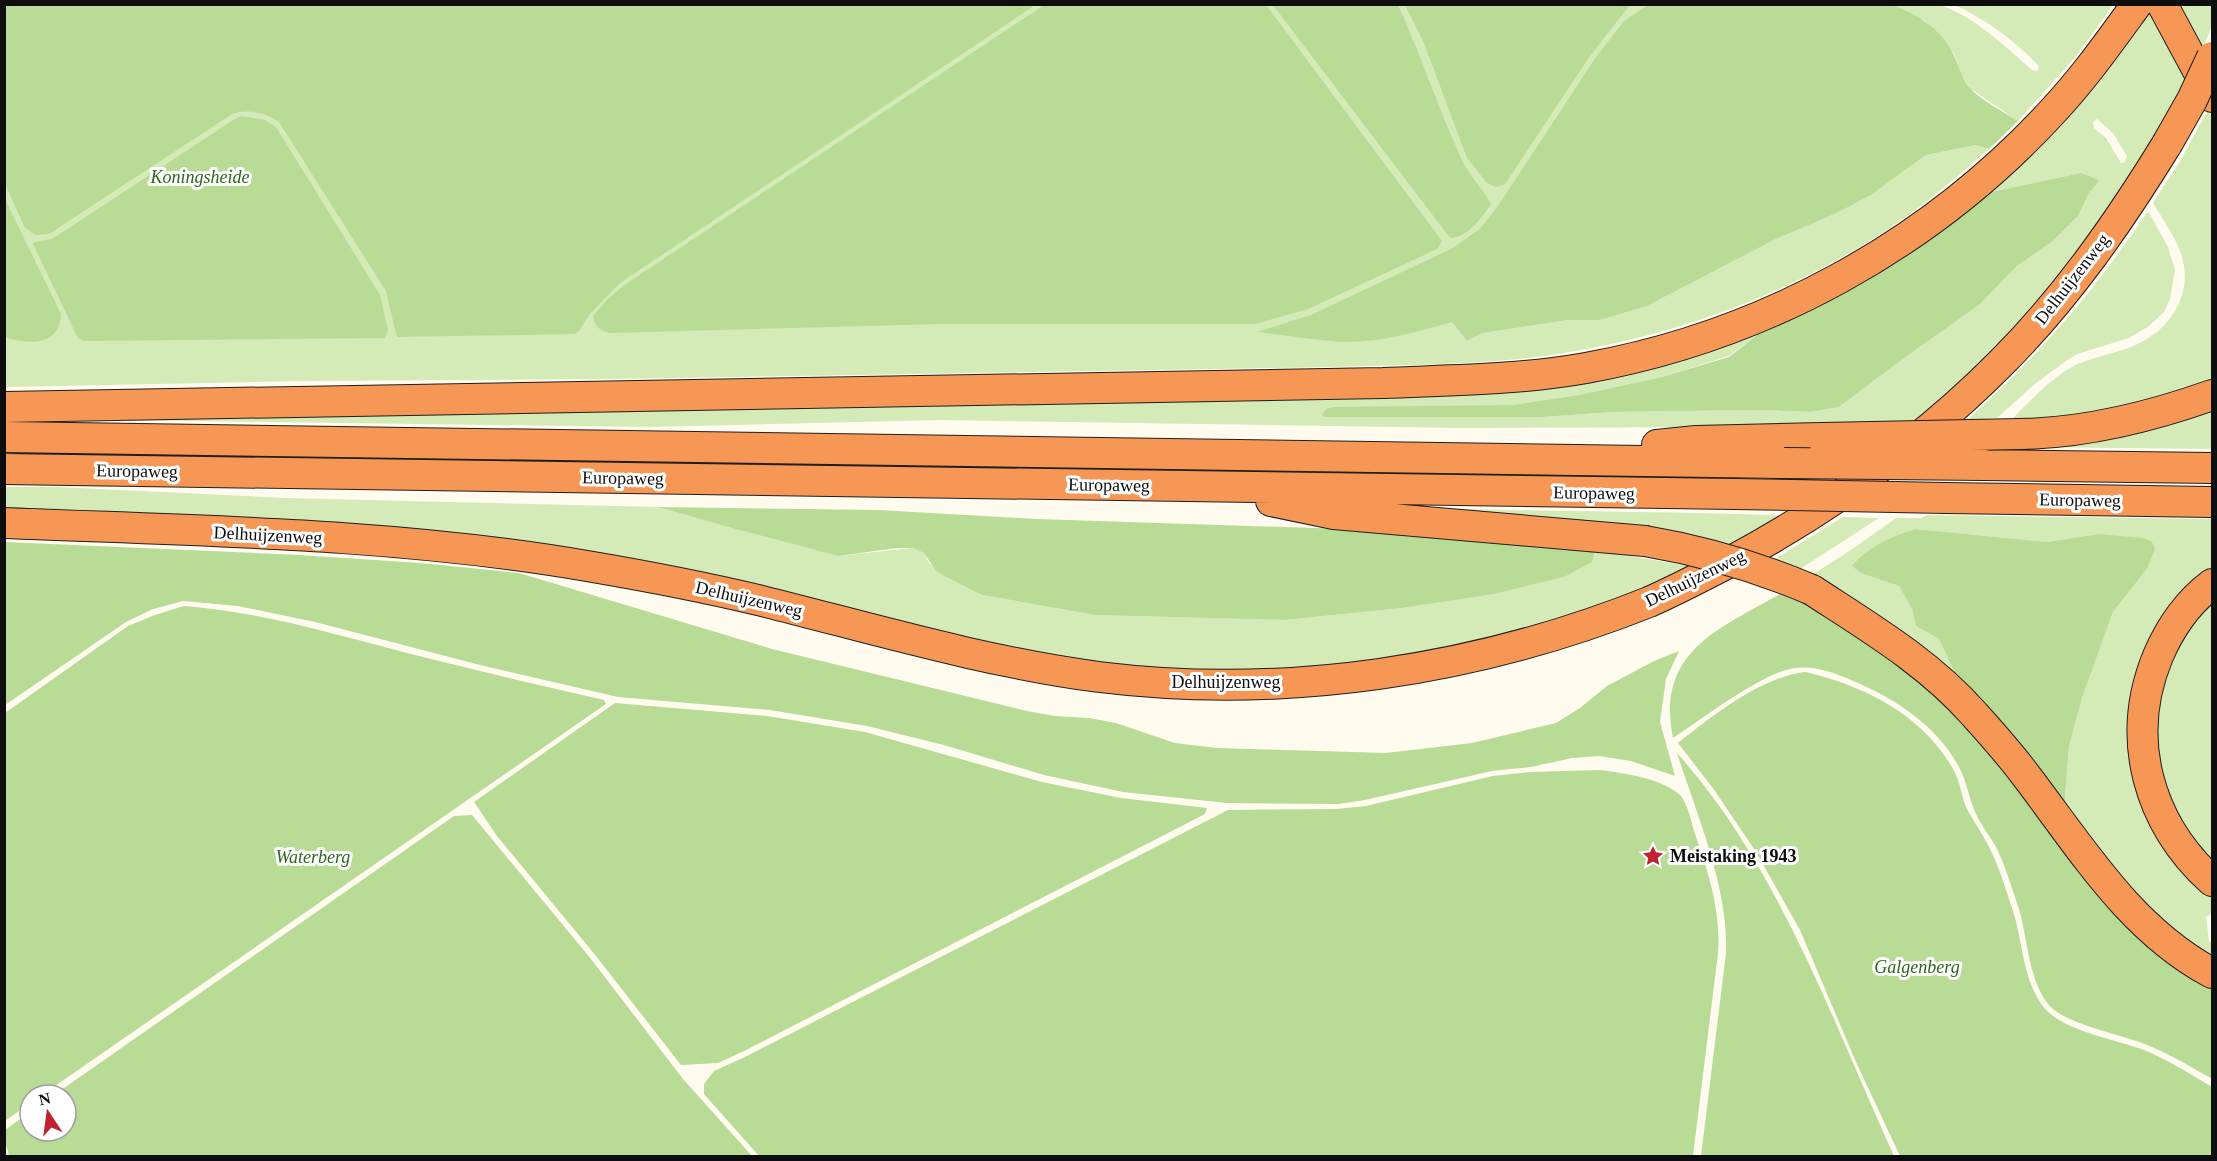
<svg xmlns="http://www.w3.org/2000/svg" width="2217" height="1161" viewBox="0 0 2217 1161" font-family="'Times New Roman',serif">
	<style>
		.green { fill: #d4eab7; fill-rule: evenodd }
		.forest { fill: #b8db96 }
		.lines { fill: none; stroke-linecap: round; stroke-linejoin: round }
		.highway-casing { stroke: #1e1e1e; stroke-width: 32 }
		.highway { stroke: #f69755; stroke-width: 30 }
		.highway-bridge-casing { stroke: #1e1e1e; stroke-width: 32; stroke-linecap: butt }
		.highway-bridge { stroke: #f69755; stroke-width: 30 }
		.labels { text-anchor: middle; stroke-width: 6; stroke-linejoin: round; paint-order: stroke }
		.park-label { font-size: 18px; font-style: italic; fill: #2f661d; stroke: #fff }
		.street-label { font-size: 18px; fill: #0d0d0d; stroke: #fff }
		.poi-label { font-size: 18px; font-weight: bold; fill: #0d0d0d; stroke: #fff; text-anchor: start }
	</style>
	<rect width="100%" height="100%" fill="#fffbee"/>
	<path class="green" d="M4,5H1711V14L1452,322L1467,341L1483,333L1568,320H1600L1647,306L1774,240L1837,213L1871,195L1926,155L1976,145L1989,149C1969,166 1950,183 1930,199C1815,288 1671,341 1528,358C1464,365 1398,365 1333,367L610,379L300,381L5,387Z
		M1889,5C1903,5 1928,1 1940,5C1975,17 2005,46 2032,70L2037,71L2039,69L2038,65C2015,41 1985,19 1955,5H2113L2077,55L2018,121L1970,88L1962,76L1954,54L1925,21Z
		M2173,5H2212V26L2200,55Z
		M2150,8L2189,77L2131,181L2030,315L1916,424L1725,427L1459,428L941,420L651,427L119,420L1409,396L1767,327L1729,356L1662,377L1579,395L1512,405L1324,417H1542L1613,412L1757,410L1811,412L1839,407L1907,356L1979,305L2017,266L2053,241L2078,216L2089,193L2100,180L2081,173L1986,193ZM2097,119L2113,133L2127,156L2124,163H2121L2106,138L2094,128L2093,122Z
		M2208,110L2212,119V379L2169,396L2088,414L2008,423C2027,404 2047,382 2070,368C2089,357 2111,355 2131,347C2170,332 2196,293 2180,251C2174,235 2162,218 2153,203L2179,163Z
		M2148,211L2168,247L2175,270L2170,299L2164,312L2149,326L2129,338L2077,354L2066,361L2036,383L1997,418L1967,420C2037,358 2097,288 2148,211Z
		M2212,402V449L2025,447Z
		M5,487H57L285,498L658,507L735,529L838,556L913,548L924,553L929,563L982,595L1095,615L1285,620L1402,608L1495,594L1564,577L1595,550L1694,567L1652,586L1566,618L1441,652L1260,673L1141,669L1046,657L761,589L5,511Z
		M1394,506C1525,513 1656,510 1787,516L1728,549Z
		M1927,515L2212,519V571L2133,717L2212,893V913L2206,917L2209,941L2212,943V962L2160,925L2064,810L2069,746L2083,695L2113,612L2146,570L2098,534L2047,542L1916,529L1861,573L1899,586L1912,609L1916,626L1939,639L1958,680L1807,578L1851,550L1896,518H1922Z
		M1843,517L1879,518L1797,571L1772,561Z
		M2212,600V865L2173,811L2158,763V700L2175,649L2185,633Z"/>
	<path class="forest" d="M5,4H1035V5L620,283L589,315L579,331L575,334L398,337L396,334L386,291L279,122C264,112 250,109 232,114L49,234L36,235L25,228L5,184Z
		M1044,5H1266L1442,241L1437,249L1308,309L1255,324H941L610,333C600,330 595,328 593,316L607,300L623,286Z
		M1273,5H1398C1421,55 1438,108 1461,158C1468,175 1483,188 1491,204C1482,217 1468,238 1450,238Z
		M1405,5H1630L1590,56L1505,184L1496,187L1487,183L1467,158L1424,43Z
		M1691,5L1889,4C1914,12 1942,29 1953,54C1959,65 1961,77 1969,87C1981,101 2003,111 2018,121L1989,149L1976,145L1926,155L1871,195L1837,213L1774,240L1647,306L1600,320H1568L1483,333L1467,341L1452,322C1417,332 1379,343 1341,342C1313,340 1285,335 1257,332L1311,315L1451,249L1480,229L1500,203L1594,60L1624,21L1648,5Z
		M242,116L265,120L276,127L380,295L388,330L385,338L85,341L78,338L33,244L35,242L52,239L235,119Z
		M2081,173L2100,180L2089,193L2078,216L2053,241L2017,266L1979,305L1907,356L1839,407L1811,412L1757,410L1613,412L1542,417H1324L1322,415L1326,409L1334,407L1512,405L1579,395L1662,377L1729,357L1767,327L1986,193Z
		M4,197L61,314C60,346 29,345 5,337Z
		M658,507L879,510L1037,519L1344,529L1595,550L1592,562L1564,577L1495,594L1402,608L1285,620L1095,615L982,595L937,572L924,553L913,548H897L838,556L735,529Z
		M1916,529L2047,542L2098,534L2143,538L2152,542L2155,549L2146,570L2113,612L2083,695L2069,746L2064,810L1958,680L1939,639L1916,626L1912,609L1899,586L1861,573L1852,566C1869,546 1891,537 1916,529Z
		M5,542L299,555L420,563L519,573L772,649L1027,711L1055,716L1089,718L1116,723L1175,743L1217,748L1386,753L1472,743L1556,723L1580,708L1607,686L1654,661L1679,651L1666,679L1660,722L1675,776L1631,761L1599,756L1572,758L1531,767L1492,771L1365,800L1339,804L1227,803L1123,792L1044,775L944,745L867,726L770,710L618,697L484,666L315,622L238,606L183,601L153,609L126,622L5,705Z
		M1780,594L1823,612L1916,673L2212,987V1079C2193,1068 2173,1056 2152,1047C2126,1035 2065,1025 2048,1004C2028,978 2028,940 2019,909C2012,889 2005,864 1995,845C1989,835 1981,825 1976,814C1969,799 1967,782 1959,767C1938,727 1897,700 1856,682C1835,673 1813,664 1790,669C1758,676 1702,719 1673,738C1656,652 1717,630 1780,594Z
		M184,606C260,612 331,633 403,652C470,669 537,685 604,700L606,704L42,1095H30V1103L5,1121V713L128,626L155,615Z
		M1805,672C1863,685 1923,715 1953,769C1961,782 1961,798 1968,811C1975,823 1983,835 1989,847C1999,866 2006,890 2013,911C2023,942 2022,977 2042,1005C2061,1032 2118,1039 2149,1052C2171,1062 2192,1075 2212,1087V1156H1900L1856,1062L1800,930L1756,852L1715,791L1678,743C1712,716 1761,677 1805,672Z
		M615,703L767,716L865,732L1042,782L1121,798L1207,808L1205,814L742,1052L718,1063L681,1065L596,956L497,836L474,802Z
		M1677,753C1779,867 1832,1020 1894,1156H1701L1726,953C1729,889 1697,815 1677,753Z
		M1600,770C1623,773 1665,779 1681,796C1688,806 1691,820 1694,831C1708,871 1721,910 1718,953L1693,1156H759L704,1094V1084L714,1071L745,1057L1228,810L1337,809L1366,806L1493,776L1531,772Z
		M472,815L591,959L683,1079L752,1156H9L5,1141V1130L30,1112V1131H66V1095H54L454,816Z"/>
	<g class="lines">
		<defs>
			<path id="highway" d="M2162,4L2212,97
				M4,407L1383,383C1450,380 1519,380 1586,368C1764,336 1930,245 2053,111C2084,78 2110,41 2137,4
				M2020,434C2086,433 2150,417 2212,395
				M4,437L1784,463
				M1657,445L1696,441L1822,438
				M1984,465L2212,468
				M4,469L1735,494
				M1945,498L2212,502
				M1271,501L1334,514L1645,541
				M4,523C198,531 395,533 587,566C646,576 704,587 762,601C874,629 985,662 1099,677C1285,700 1476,671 1649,602C1674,591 1699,578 1724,565C1825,511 1921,444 2002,362C2067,297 2119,222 2167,144
				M2212,584C2188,602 2170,628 2158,656C2124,738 2148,823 2212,881
				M1812,590C1870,628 1928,662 1974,714C1992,734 2011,755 2027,777C2082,849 2130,929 2212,973"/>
		</defs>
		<use href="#highway" class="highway-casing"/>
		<use href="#highway" class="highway"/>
		<defs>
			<path id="highway-bridge" d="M2167,144L2192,100L2212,57
				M1822,438L2020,434
				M1784,463L1984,465
				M1735,494L1945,498
				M1645,541C1704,551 1758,567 1812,590"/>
		</defs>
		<use href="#highway-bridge" class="highway-bridge-casing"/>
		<use href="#highway-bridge" class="highway-bridge"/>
	</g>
	<defs>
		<symbol id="sight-bare" viewBox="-9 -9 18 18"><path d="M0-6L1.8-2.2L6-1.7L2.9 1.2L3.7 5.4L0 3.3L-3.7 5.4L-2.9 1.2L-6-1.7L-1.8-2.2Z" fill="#bf2332" stroke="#fff" stroke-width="2.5" paint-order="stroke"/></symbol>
	</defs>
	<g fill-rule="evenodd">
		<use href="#sight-bare" x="1638" y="841" width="30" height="30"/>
	</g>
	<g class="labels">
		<g class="park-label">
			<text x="200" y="183">Koningsheide</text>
			<text x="313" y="863">Waterberg</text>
			<text x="1917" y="973">Galgenberg</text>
		</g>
		<g class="street-label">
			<text transform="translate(2072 279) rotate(-52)" y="6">Delhuijzenweg</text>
			<text transform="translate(137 471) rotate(1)" y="6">Europaweg</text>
			<text transform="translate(623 478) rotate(1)" y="6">Europaweg</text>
			<text transform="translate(1109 485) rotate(1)" y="6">Europaweg</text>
			<text transform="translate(1594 493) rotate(1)" y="6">Europaweg</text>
			<text transform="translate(2080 500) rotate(1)" y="6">Europaweg</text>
			<text transform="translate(268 535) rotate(3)" y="6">Delhuijzenweg</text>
			<text transform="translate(1695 578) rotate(-26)" y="6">Delhuijzenweg</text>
			<text transform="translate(749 599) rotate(13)" y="6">Delhuijzenweg</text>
			<text x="1226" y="688">Delhuijzenweg</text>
		</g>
		<g class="poi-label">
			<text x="1670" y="862">Meistaking 1943</text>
		</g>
	</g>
	<rect width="2217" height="1161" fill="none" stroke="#0d0d0d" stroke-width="12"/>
	<g transform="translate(48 1113) rotate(347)"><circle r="28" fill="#ffffff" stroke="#9e9e9e" stroke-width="1.5"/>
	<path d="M0-4.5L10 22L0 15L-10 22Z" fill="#bf2332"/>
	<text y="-9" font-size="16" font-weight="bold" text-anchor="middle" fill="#0d0d0d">N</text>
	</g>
</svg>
